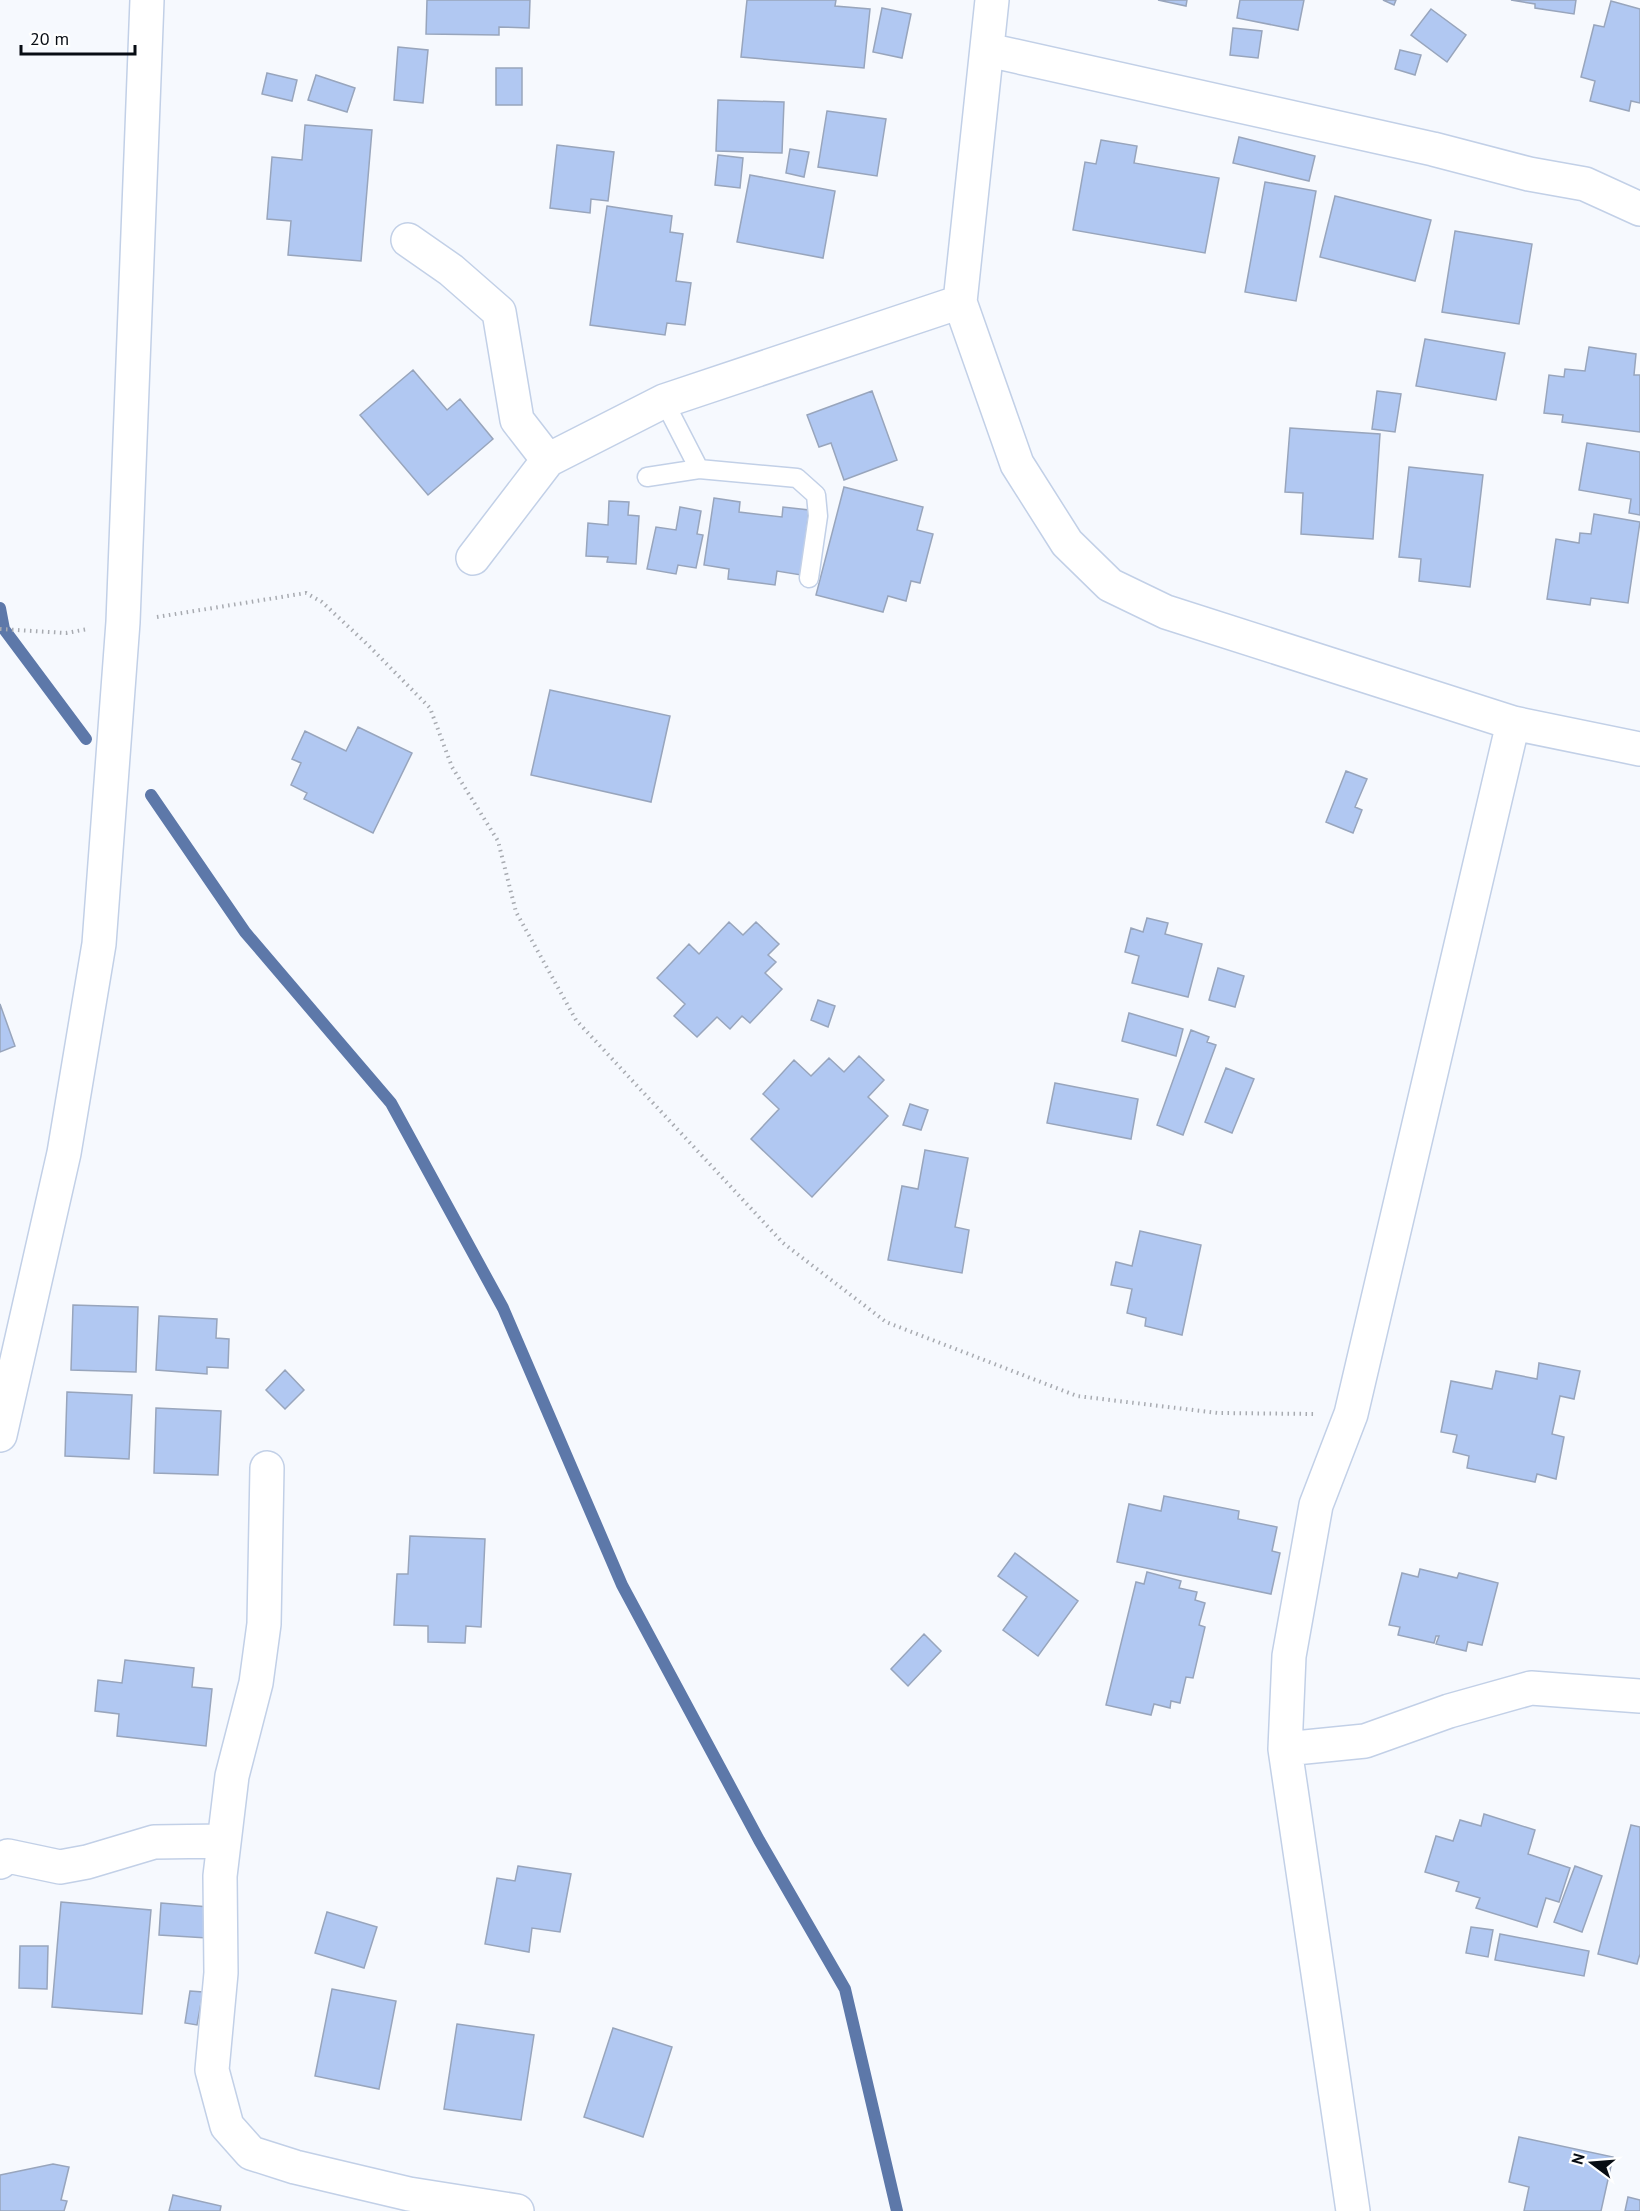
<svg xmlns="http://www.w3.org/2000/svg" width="1640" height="2211" viewBox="0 0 1640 2211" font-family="'PT Sans',sans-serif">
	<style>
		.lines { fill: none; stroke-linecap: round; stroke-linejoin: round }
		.stream { stroke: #5d78a9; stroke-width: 12 }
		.building { fill: #b1c8f2; stroke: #98a5bc; stroke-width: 1.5 }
		.lane-casing { stroke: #c2d0e7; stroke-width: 21 }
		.street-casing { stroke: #c2d0e7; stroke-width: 36 }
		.path { stroke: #a8abb1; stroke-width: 4; stroke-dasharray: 1.5 4.5; stroke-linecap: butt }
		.lane { stroke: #fff; stroke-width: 18 }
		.street { stroke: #fff; stroke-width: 33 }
	</style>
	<rect width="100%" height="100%" fill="#f6f9fe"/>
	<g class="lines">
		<path class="stream" d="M0,608L4,629L86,739
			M151,795L245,932L391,1103L503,1308L622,1585L759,1840L845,1989L897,2211"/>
	</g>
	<path class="building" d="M427,0H530L529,28L499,27V35L426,34Z
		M747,0H836L835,6L870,9L864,68L741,57Z
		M1158,0H1187L1186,6Z
		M1240,0H1304L1298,30L1237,18Z
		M1383,0H1396L1394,5Z
		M1511,0H1576L1574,14L1535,8V4Z
		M1611,1L1640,9V103L1631,101L1629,111L1590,101L1595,81L1581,77L1594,25L1604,27Z
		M882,8L911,14L902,58L873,52Z
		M1431,9L1466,35L1447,62L1411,35Z
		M1233,28L1262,31L1258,58L1230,55Z
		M398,47L428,50L423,103L394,100Z
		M1400,50L1421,55L1415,75L1395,69Z
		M496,68H522V105H496Z
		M267,73L297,80L292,101L262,94Z
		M316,75L355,88L347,112L308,100Z
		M718,100L784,102L782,153L716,151Z
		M827,111L886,119L877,176L818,167Z
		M305,125L372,130L361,261L288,255L291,221L267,219L272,157L302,160Z
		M1239,137L1315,156L1309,181L1233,163Z
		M1101,140L1137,146L1134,163L1219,178L1205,253L1073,230L1085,162L1096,164Z
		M557,145L614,152L608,201L591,199L590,213L550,208Z
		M790,149L809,152L804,177L786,173Z
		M718,155L743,158L740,188L715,185Z
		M750,175L835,191L823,258L737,242Z
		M1265,182L1316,191L1296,301L1245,292Z
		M1335,196L1431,220L1415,281L1320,257Z
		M607,206L672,216L670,232L683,234L676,281L691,283L685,325L667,323L665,335L590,325Z
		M1455,231L1532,244L1519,324L1442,312Z
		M1425,339L1505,353L1496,400L1416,386Z
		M1589,347L1636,354L1634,375H1640V432L1562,422L1563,415L1544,413L1549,375L1564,377L1565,369L1585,371Z
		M413,370L447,410L460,399L493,439L428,495L360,415Z
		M872,391L897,460L844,480L831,443L819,447L807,415Z
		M1377,391L1401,394L1395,432L1372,429Z
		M1290,428L1380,434L1373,539L1301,534L1303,493L1285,492Z
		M1587,443L1640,452V515L1629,513L1631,499L1579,490Z
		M1409,467L1483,475L1470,587L1419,581L1421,559L1399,557Z
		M844,487L923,507L917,530L933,534L920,583L911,581L906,601L888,596L883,612L816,595Z
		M714,498L740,502L739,512L782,517L783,507L809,510L801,575L777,571L775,585L728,579L729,569L704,565Z
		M609,501L629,502L628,515L639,516L636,564L607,562L608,557L586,556L588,523L608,525Z
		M680,507L701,511L697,534L703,535L696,568L678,565L676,574L647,569L656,527L676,530Z
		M1594,514L1640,522L1628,603L1591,598L1590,605L1547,599L1556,539L1579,543L1580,533L1591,534Z
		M550,690L670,716L651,802L531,775Z
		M358,727L412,753L373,833L304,799L307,793L291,785L301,763L292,759L305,731L346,751Z
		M1346,771L1367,779L1355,807L1362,810L1353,833L1326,822Z
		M1147,918L1168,923L1165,934L1202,944L1188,997L1132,983L1139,956L1125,952L1131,928L1143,932Z
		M729,922L743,935L756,922L779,944L768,955L776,962L765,973L782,989L750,1023L742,1016L730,1029L717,1017L697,1037L674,1016L685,1004L657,978L689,944L699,954Z
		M1218,968L1244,976L1235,1007L1209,1000Z
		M818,1000L835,1006L828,1027L811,1020Z
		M0,1004L15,1046L0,1052Z
		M1129,1013L1183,1029L1176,1056L1122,1041Z
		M1191,1030L1209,1037L1207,1042L1216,1045L1183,1135L1157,1125Z
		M859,1056L884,1080L868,1097L888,1116L812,1197L751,1139L779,1109L763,1094L794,1060L811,1076L829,1058L844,1072Z
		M1226,1068L1254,1079L1232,1133L1205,1122Z
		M1055,1083L1138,1099L1131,1139L1047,1123Z
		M910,1104L928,1110L921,1130L903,1125Z
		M925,1150L968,1158L955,1227L969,1230L962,1273L888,1260L902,1186L918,1189Z
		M1140,1231L1201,1245L1182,1335L1145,1326L1146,1318L1127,1313L1132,1289L1111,1285L1116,1262L1132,1266Z
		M73,1305L138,1307L136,1372L71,1370Z
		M159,1316L217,1319L216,1338L229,1339L228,1368L207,1367V1374L156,1370Z
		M1539,1363L1580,1371L1574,1399L1560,1396L1552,1434L1564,1437L1556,1479L1537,1474L1535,1482L1467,1468L1469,1456L1453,1452L1457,1435L1441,1432L1451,1381L1492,1389L1496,1371L1537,1379Z
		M285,1370L304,1390L285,1409L266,1390Z
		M67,1392L132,1395L129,1459L65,1456Z
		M156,1408L221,1411L218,1475L154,1473Z
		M1164,1496L1239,1511L1238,1519L1277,1527L1272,1551L1280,1553L1271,1594L1117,1562L1129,1504L1161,1511Z
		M410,1536L485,1539L481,1627L466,1626L465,1643L428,1642V1626L394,1625L397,1574H408Z
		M1015,1553L1078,1601L1038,1656L1003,1630L1027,1597L998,1576Z
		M1420,1569L1457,1578L1459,1573L1498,1583L1482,1645L1468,1642L1466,1651L1436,1644L1439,1636H1436L1434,1643L1398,1635L1400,1627L1389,1625L1402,1573L1418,1577Z
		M1147,1572L1181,1581L1179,1588L1197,1592L1195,1600L1205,1603L1199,1625L1205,1627L1193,1678L1186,1677L1180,1703L1171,1701L1170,1708L1154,1704L1151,1715L1106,1705L1136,1582L1144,1584Z
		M924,1634L941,1651L908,1686L891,1669Z
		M125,1660L194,1668L192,1687L212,1689L206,1746L117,1736L119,1714L95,1711L98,1680L122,1683Z
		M1484,1814L1535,1830L1528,1854L1570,1868L1559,1902L1546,1898L1537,1927L1476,1908L1480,1898L1456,1891L1459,1882L1425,1872L1436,1836L1453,1841L1460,1820L1481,1826Z
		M1631,1825L1640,1827V1954L1637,1964L1598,1954Z
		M518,1866L571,1874L560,1932L532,1928L529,1952L485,1944L497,1878L515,1881Z
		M1575,1866L1602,1876L1582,1932L1554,1922Z
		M61,1902L151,1910L142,2014L52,2007Z
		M161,1903L209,1907L207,1938L159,1935Z
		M327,1912L377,1927L364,1968L315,1953Z
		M1471,1927L1493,1930L1488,1957L1466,1953Z
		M1500,1934L1589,1951L1584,1976L1495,1960Z
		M20,1946H48L47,1989L19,1988Z
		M332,1989L396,2001L379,2089L315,2076Z
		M190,1991L203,1992L197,2025L185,2023Z
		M457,2024L534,2035L521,2120L444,2109Z
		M613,2028L672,2047L643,2137L584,2117Z
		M1519,2137L1613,2157L1601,2211H1524L1529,2187L1509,2182Z
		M53,2164L69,2167L61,2200L67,2201L64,2211H0V2175Z
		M173,2195L221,2206L220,2211H169Z
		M1628,2197L1640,2200V2211H1625Z"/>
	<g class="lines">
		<defs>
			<path id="lane" d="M664,401L699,469
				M647,477L699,469L797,478L816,495L818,516L809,578"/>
			<path id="street" d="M992,0L960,302L1017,464L1067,543L1110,585L1166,612L1513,723L1640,749
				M988,50L1433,149L1529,174L1585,184L1640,209
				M408,240L451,270L499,312L517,420L548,460
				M473,558L548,460L664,401L960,302
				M0,1435L64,1153L99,944L123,622L147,0
				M267,1468L264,1624L256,1683L232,1776L220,1876L221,1973L212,2070L227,2126L251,2153L295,2167L409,2194L517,2211
				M1285,1749L1365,1741L1449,1711L1531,1688L1640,1696
				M0,1862L8,1856L60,1867L87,1862L154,1842L224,1841
				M1353,2211L1285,1749L1289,1656L1316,1505L1351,1414L1513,723"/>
		</defs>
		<use href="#lane" class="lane-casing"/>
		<use href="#street" class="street-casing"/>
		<path class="path" d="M157,617L306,593L322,602L368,645L430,708L452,767L498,841L516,912L576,1020L783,1243L886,1322L1077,1396L1218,1413L1314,1414
			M0,629L66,633L88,629"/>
		<use href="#lane" class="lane"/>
		<use href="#street" class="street"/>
	</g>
	<g transform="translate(1592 2163) rotate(286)" stroke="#ffffff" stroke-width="4.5" paint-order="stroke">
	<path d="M0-4.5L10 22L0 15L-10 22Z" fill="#080d14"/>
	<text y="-9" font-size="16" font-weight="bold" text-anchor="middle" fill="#080d14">N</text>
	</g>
	<path d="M21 45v9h114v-9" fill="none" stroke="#080d14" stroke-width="3"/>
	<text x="30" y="45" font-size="18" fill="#080d14" stroke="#ffffff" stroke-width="4.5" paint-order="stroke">20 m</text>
</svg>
